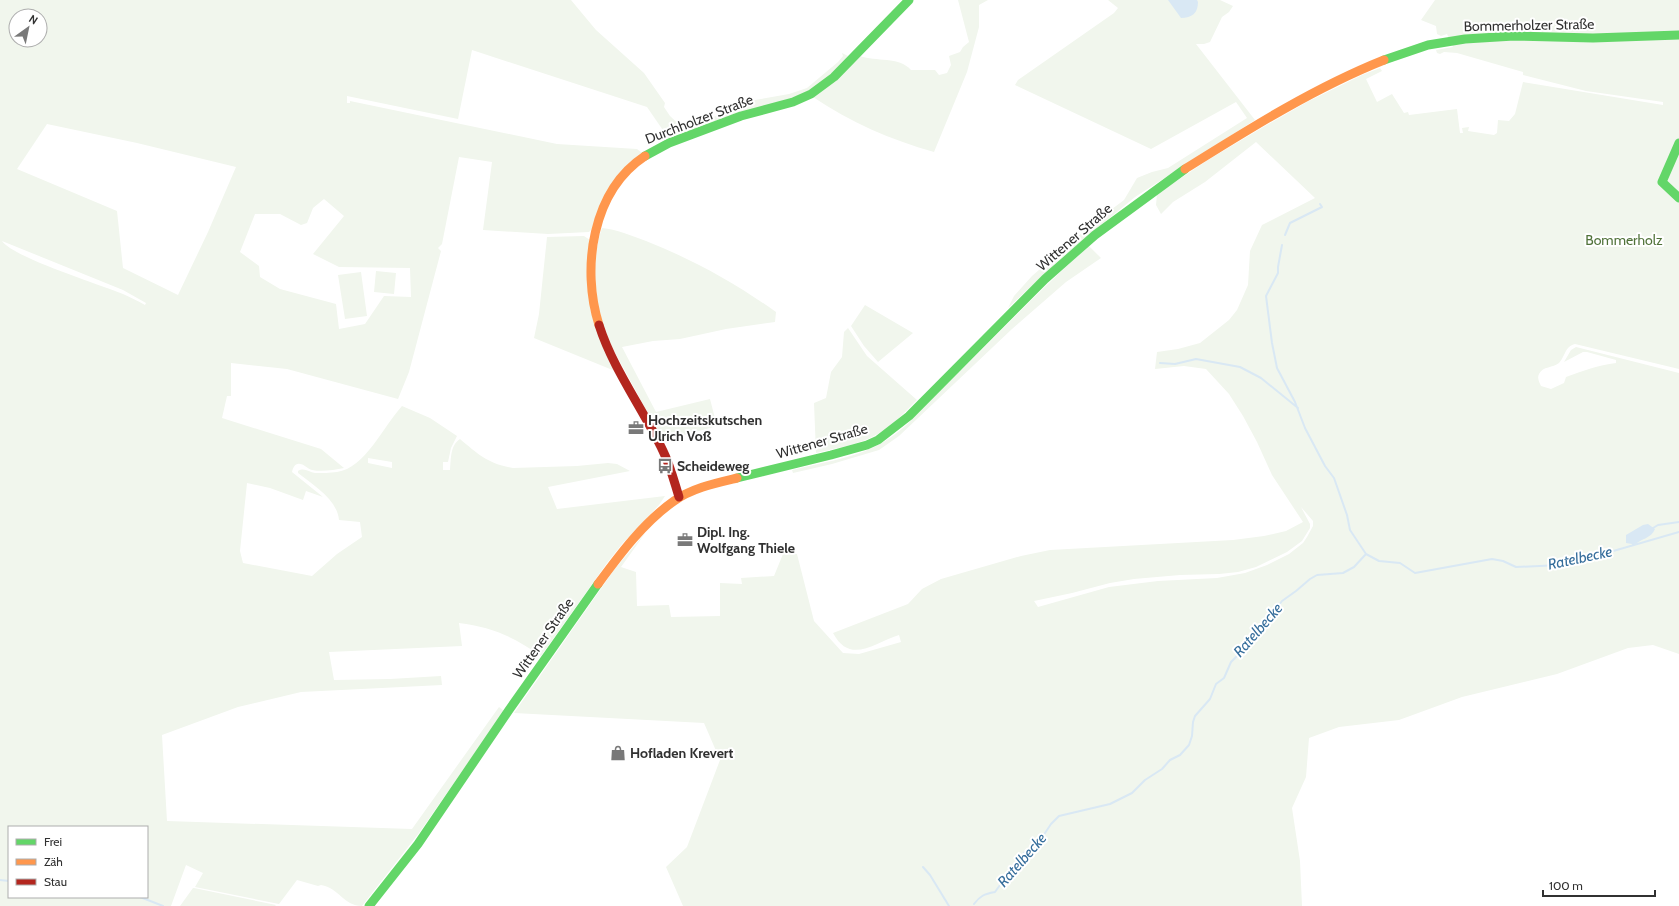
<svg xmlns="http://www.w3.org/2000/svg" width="1679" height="906" viewBox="0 0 1679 906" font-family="Cabin,sans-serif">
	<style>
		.green { fill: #f1f6ed; fill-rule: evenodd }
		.water { fill: #d9e8f4 }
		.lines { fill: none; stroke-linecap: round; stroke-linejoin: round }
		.stream { stroke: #d9e8f4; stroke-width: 2 }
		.fast { stroke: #63d668; stroke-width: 9 }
		.slow { stroke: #ff974d; stroke-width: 9 }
		.jam { stroke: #b3261e; stroke-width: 9 }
		.labels { text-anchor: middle; stroke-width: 4; stroke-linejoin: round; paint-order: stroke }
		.street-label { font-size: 14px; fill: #313131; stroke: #fff }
		.park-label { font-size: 14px; fill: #507239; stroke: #fff }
		.poi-label { font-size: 14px; font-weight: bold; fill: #313131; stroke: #fff; text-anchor: start }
		.water-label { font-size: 15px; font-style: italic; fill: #366e9c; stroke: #fff }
	</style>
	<rect width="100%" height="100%" fill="#fff"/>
	<path class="green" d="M0,0H571L596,30L644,73L665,103L664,107L670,116L684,129L755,100L789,94L807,88L838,62L843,56L842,53L848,56L824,81L806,93L681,134L678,133L669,139L647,107L472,50L458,119L347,96V103H350V101L557,144L637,149L642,153L605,201L592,229L589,232L548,234L483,230L492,162L459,157L442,244L438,248L441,251L409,372L398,399L287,369L231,363V396H227L222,418L321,449L344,468C334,470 322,472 312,470C308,469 304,464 300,464C295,463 293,468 292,472L323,497L306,491L303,500L270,488L247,483L240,551L243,563L312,576L337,554L362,537L360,522L339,520C337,499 313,485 298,473V471C304,467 309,472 315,473C322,473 330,473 337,472C365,468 383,427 402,406L430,418L457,436L451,448L448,462H443V470H450C451,460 450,445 460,439C478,454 488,464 513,468L577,466L608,463L617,464L630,471L548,487L557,509L665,496L659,505L622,544L607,563L541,656C514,637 492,627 459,623L462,646L329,652L334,680L390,679L441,676L442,685L301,692L238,707L162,735L167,821L412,829L499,707L504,711L419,833L362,906C344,906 339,888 321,885L318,886L297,880L279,904L195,887L203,873L186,865L171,906H0ZM16,16H40V40H16ZM47,124L137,143L236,167L208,232L178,295L123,268L117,211L17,169ZM324,199L344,216L313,254L339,267L410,268L411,297L384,296L365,324L339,329L336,304L280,289L260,277L259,266L240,252L255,214H280L301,225L307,223L313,208ZM2,241L123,290L146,303L145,305C138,301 130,297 123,294C99,284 14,258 2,241ZM368,458L392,462V468L368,463ZM9,827H147V897H9Z
		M958,0H988L979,5V27L967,72L934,152C891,140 850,122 813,97L860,56C876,62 899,56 911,70H935L939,75L947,73L951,65L949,56L960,52L963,47L969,42Z
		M1108,0H1220L1233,6L1229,12L1222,17L1210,42L1204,44H1196L1255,120L1135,197L1059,260L1008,308L1014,296L1032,276L1091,225L1124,200L1137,178L1152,172L1168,168L1247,118L1236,102L1151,149L1015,85L1018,80L1114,13L1118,8Z
		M1435,0H1679V369L1575,344C1565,346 1565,357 1559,363C1553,368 1543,366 1539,374C1537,378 1539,382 1541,386L1551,389L1564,383L1566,377C1583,371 1598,365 1616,363V360L1587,352H1583L1564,362L1571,350L1576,347L1679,373V654L1653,645L1628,648L1557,674L1462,697L1399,720L1339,727L1309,738L1306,777L1292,808L1300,861L1302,906H683L666,867L687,847L720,760L704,723L514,713L614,570L646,532L621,567L636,572L637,606L669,605L671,617L720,616V583L742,584L741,578L774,576L783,554H797L814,621L843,653L859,654L901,642L899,635C874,643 850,665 833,633L908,604L922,589L941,579L1021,556L1050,550L1233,540L1264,536L1286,531L1303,522L1272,475L1257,442L1243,416L1229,394L1206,369L1184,366L1155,369L1157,352L1178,349L1200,343L1229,320L1237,310L1248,285L1250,251L1262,225L1315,198L1256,142L1205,182L1173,202L1161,214L1156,205L1157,194L1208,160L1265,126L1307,102L1362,75L1380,68L1382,71L1366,79L1377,102L1392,94L1404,113L1408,112L1409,115L1457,109L1460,133H1463L1462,128L1469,127L1468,131L1494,135L1497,133L1498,120L1509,121L1515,114L1523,82L1663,105V102L1586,91L1523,75V72L1457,53L1444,52L1440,54L1437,53L1436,50L1453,47L1447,34L1441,36L1437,34L1436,26L1421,20ZM1301,507L1313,521V526L1307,537L1303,543L1289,554L1267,565L1245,573L1217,578L1158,581L1109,587L1038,607L1034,601L1072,593L1110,583L1134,579L1180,575L1219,574L1238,572L1256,567L1287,552L1302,541L1310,528V524Z
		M602,228C616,229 632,236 646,241C692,259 735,283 776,312L775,322L726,329L680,339L653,341L622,347L656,412L710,399L717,426L663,441C650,418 638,394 625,371C618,358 610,344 605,330C594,298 591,259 602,228Z
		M584,236L590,240V309L600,339L615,371L534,338L539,314L547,237Z
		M1089,246L1101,258L1066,282L1012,329L899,436L879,450L832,464L793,473L792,470C819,463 849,459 874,447C902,434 922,409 943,388C992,341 1038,291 1089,246Z
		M376,271L396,273L394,294L374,292Z
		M361,272L367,316L345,319L338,275Z
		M865,305L913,333L878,362L864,346L851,326Z
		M848,328L867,356L917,400C904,413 892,426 876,435C858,445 836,448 816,453L814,403L826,398L831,372L842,357L844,332Z
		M193,888H194L276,905L275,906H180Z"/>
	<path class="water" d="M1168,0H1197L1198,2C1198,13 1192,18 1181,18Z
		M1648,524L1655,529C1651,539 1641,538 1635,545L1632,546V544L1626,543V535L1643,525Z"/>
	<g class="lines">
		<path class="stream" d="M1285,235L1290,223L1322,207L1320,204
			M1282,245L1278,267V273L1266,296L1272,343L1277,368L1295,402L1305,428L1325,466L1334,478L1347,515L1350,530L1366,554
			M1160,363L1175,364L1196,359L1240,367L1261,378L1298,408
			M1653,528L1658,525L1679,522
			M923,867L930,875L949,906
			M0,880L9,881
			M140,897L163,906
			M974,904C980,896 984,894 995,892L1018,860L1025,852L1039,842L1051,824L1059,816L1110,804L1132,793L1145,780L1162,769L1170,760L1180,755L1189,745L1192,736L1193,722L1195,716L1210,699L1216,684L1224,678L1231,662L1245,648L1254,632L1265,624L1282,601L1296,591L1310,579L1317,575L1343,573L1354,567L1366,554L1379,561L1400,563L1415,573L1492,559L1503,561L1516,567L1560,565L1596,556L1679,532"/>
		<path class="fast" d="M1384,60L1428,45L1465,39L1514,36L1593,38L1679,35
			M1679,143L1662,182L1679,198
			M645,156L669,143L741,116L793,102L811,94L834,77L909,0
			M737,478L831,455L867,445L878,440L909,416L1045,279L1095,235L1185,169
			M369,906L418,844L509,710L598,584"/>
		<path class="slow" d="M1185,169C1249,129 1314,88 1384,60
			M599,325C581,268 592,191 645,156
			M598,584C620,554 644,522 674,501C692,488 716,483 737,478"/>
		<path class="jam" d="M599,325C613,369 643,409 663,451C670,465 674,481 679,497"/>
	</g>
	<defs>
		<symbol id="office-bare" viewBox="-9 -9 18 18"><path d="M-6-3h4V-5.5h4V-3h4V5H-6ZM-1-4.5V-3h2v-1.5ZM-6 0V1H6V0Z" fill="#797979" stroke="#fff" stroke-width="2.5" paint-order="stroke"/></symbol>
		<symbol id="bus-bare" viewBox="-9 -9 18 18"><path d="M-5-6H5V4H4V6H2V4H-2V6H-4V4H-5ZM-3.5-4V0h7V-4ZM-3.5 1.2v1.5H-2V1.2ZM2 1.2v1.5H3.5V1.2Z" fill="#797979" stroke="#fff" stroke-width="2.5" paint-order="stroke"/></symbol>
		<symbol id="shop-bare" viewBox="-9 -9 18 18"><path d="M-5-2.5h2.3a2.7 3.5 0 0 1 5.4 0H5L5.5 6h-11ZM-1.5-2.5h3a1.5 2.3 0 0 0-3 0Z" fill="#797979" stroke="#fff" stroke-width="2.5" paint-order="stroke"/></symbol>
	</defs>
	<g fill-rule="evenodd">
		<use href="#office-bare" x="625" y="417" width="22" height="22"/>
		<use href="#bus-bare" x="654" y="455" width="22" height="22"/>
		<use href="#office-bare" x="674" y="529" width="22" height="22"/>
		<use href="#shop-bare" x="607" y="742" width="22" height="22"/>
	</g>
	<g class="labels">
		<g class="street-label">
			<text transform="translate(1529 25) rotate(-1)" y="5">Bommerholzer Straße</text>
			<text transform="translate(699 119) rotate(-21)" y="5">Durchholzer Straße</text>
			<text transform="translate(1074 237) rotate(-41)" y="5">Wittener Straße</text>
			<text transform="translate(822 441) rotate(-16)" y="5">Wittener Straße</text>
			<text transform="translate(543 638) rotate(-55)" y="5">Wittener Straße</text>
		</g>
		<g class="park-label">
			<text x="1624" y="245">Bommerholz</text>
		</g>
		<g class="poi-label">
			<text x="648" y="425">Hochzeitskutschen<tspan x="648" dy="16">Ulrich Voß</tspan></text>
			<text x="677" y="471">Scheideweg</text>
			<text x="697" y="537">Dipl. Ing.<tspan x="697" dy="16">Wolfgang Thiele</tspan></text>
			<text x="630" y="758">Hofladen Krevert</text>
		</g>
		<g class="water-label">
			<text transform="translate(1580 558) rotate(-12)" y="5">Ratelbecke</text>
			<text transform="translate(1258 630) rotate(-49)" y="5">Ratelbecke</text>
			<text transform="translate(1022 860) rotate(-49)" y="5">Ratelbecke</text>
		</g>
	</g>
	<rect x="8" y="826" width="140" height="72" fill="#ffffff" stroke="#adadad"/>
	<rect x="16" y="839" width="20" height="6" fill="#63d668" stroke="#adadad"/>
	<text x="44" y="846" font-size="12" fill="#313131">Frei</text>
	<rect x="16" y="859" width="20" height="6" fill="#ff974d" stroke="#adadad"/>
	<text x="44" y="866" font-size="12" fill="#313131">Zäh</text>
	<rect x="16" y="879" width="20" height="6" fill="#b3261e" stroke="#adadad"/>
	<text x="44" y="886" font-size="12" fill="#313131">Stau</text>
	<g transform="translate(28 28) rotate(33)"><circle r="19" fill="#ffffff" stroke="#adadad"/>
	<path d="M0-3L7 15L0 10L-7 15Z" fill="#797979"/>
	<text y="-6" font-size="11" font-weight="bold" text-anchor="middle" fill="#313131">N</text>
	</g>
	<path d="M1543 890v6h112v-6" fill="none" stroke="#313131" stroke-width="2"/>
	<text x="1549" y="890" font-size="12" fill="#313131" stroke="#ffffff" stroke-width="3" paint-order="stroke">100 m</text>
</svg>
